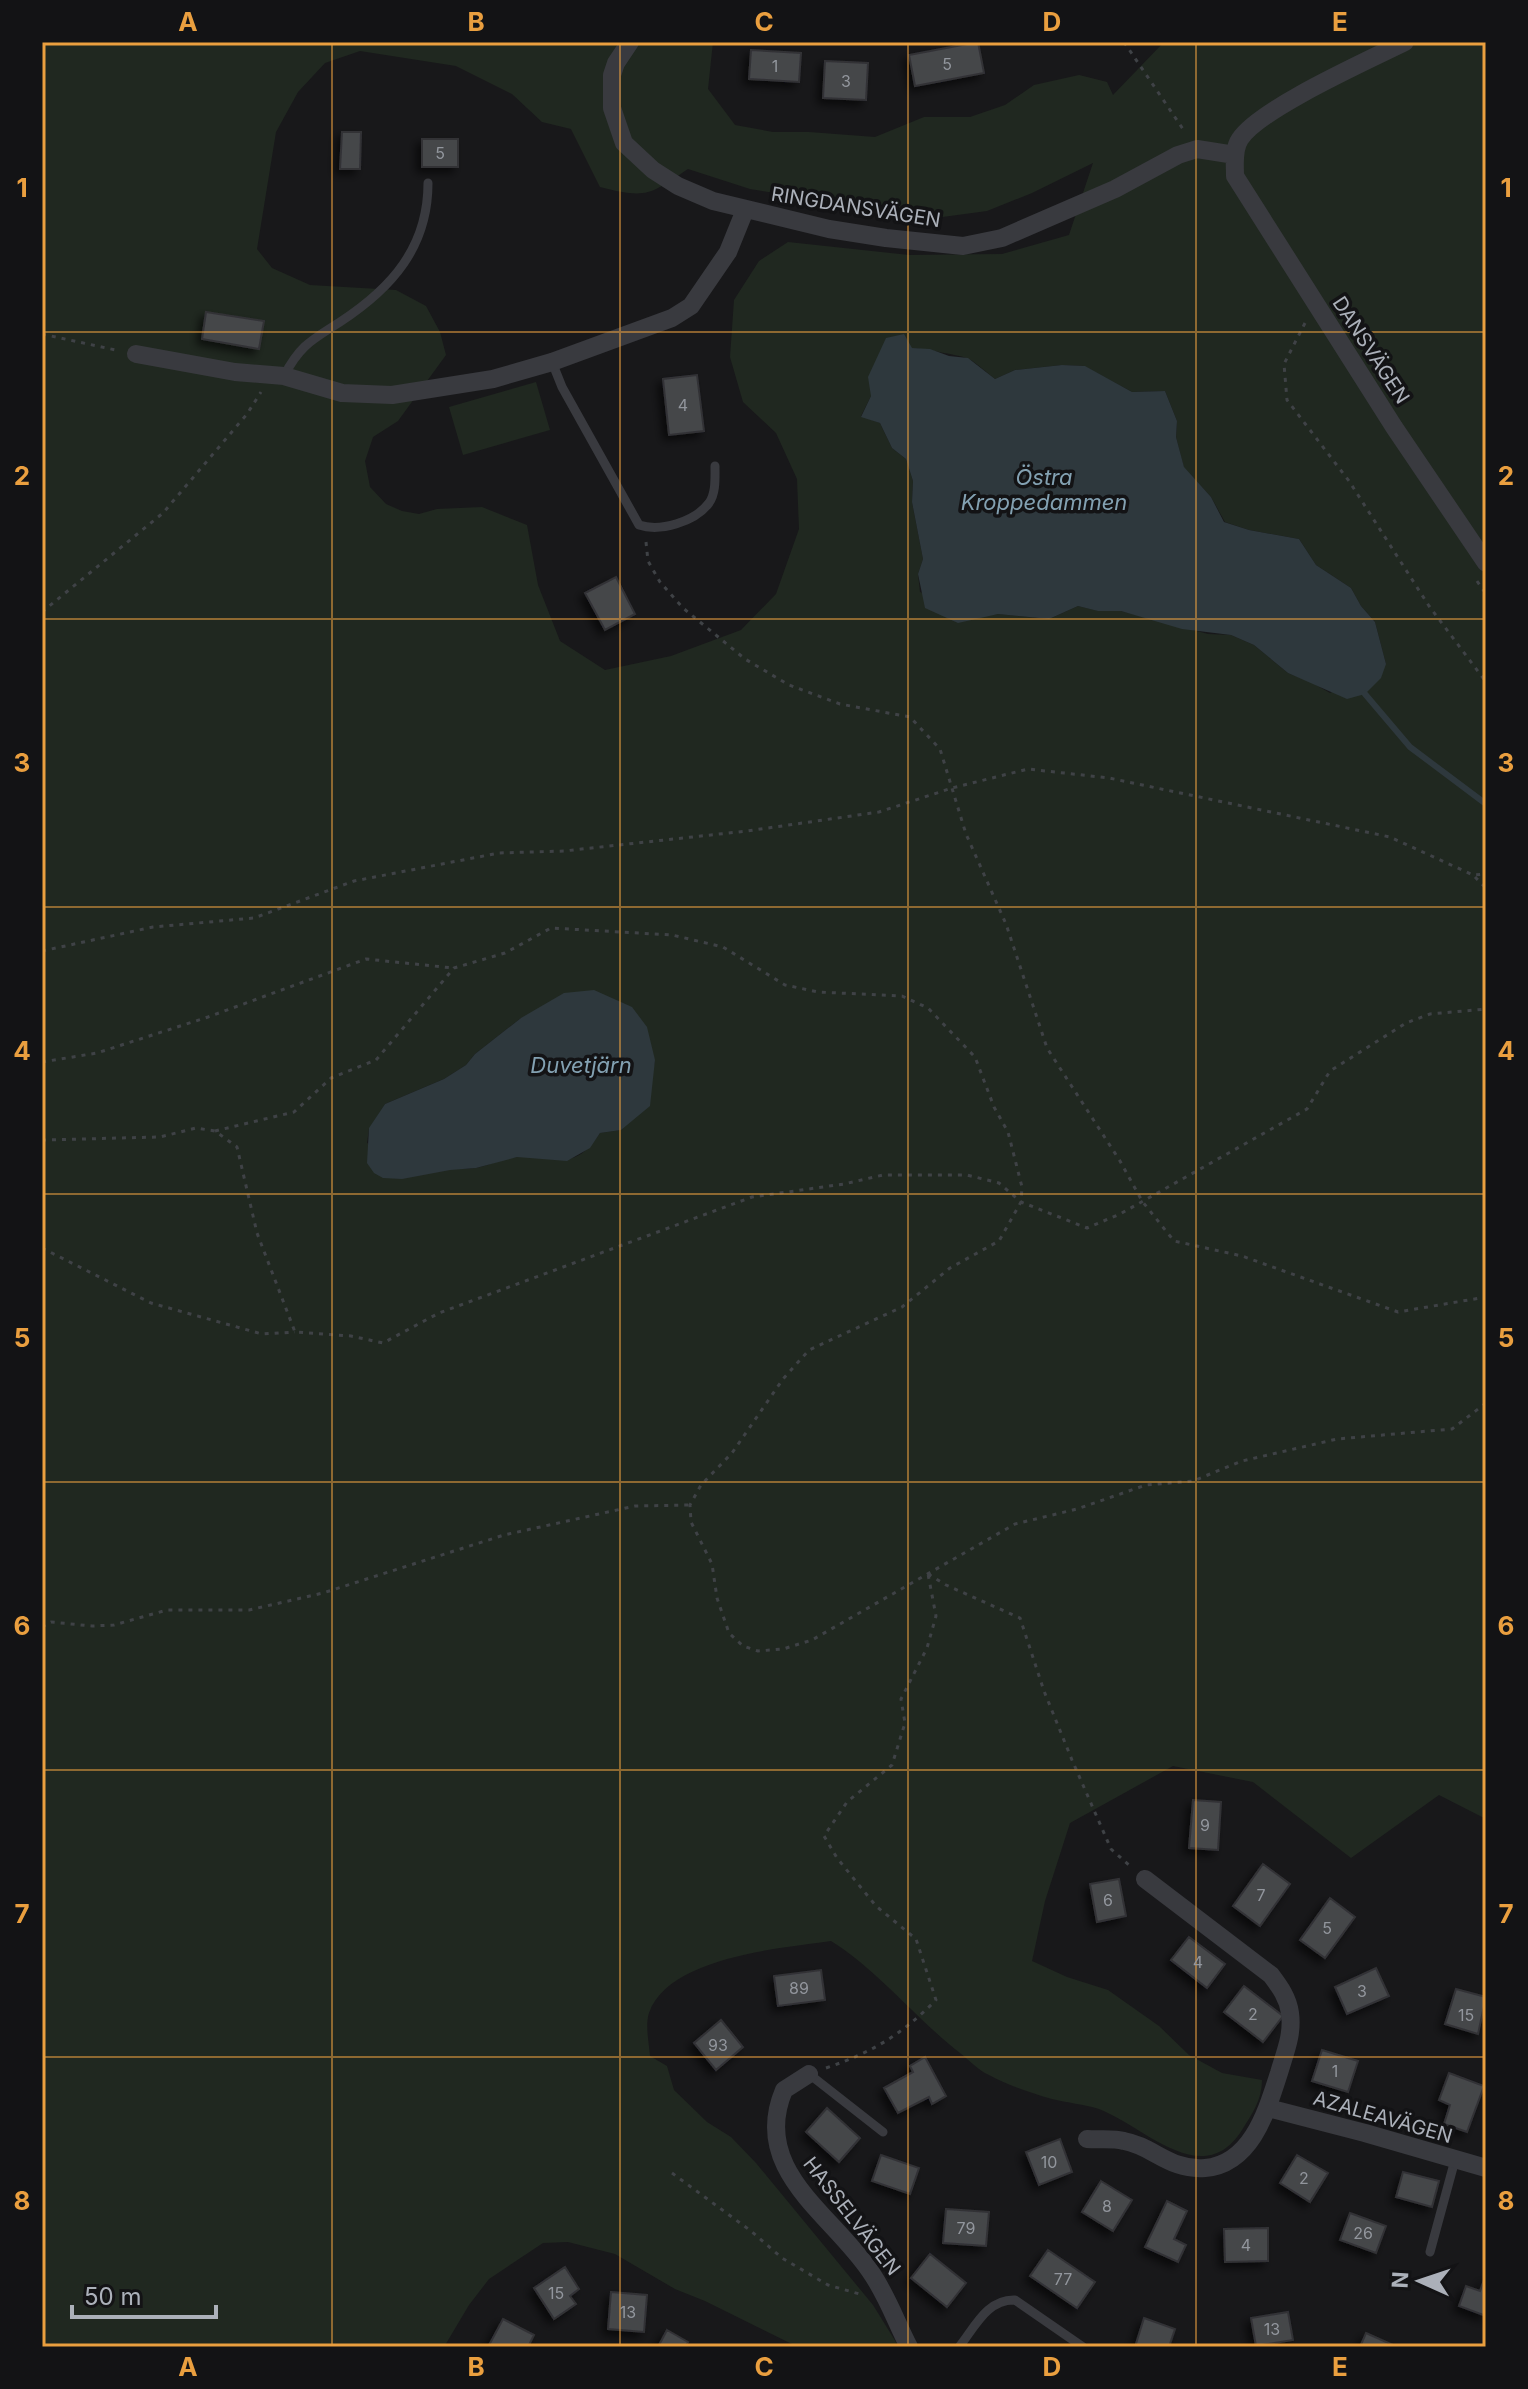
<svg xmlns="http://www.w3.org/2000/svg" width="1528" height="2389" viewBox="0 0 1528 2389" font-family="Inter,sans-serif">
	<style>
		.green { fill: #202820; fill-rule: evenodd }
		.water { fill: #2e383d }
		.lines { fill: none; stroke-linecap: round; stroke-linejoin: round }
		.stream { stroke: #2e383d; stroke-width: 6 }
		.building { fill: #45464a; stroke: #323236; stroke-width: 2; filter: url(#shadow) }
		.path { stroke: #3f4246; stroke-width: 3; stroke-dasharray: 4 6; stroke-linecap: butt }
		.service { stroke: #393a3f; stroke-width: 9 }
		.minor { stroke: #393a3f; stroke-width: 18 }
		.grid { fill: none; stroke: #ea9f3f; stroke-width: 2; stroke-opacity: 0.55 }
		.labels { text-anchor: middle; stroke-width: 7; stroke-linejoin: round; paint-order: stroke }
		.number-label { font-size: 16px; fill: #92969d }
		.street-label { font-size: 20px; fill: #abb0b9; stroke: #131315 }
		.water-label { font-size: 22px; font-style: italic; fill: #83a1b2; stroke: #131315 }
		.neatline { fill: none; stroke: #ea9f3f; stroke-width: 3 }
		.grid-label { font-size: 26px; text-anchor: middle; font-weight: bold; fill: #ea9f3f }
	</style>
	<defs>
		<filter id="shadow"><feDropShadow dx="-5" dy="5" stdDeviation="4" flood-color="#0009"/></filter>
	</defs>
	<rect width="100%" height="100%" fill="#18181a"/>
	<path class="green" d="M42,42H713L708,89L735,125L773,132H809L875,137L924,117H970L1005,105L1034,85L1079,75L1107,82L1113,95L1164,42H1486V1819L1439,1795L1351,1858L1253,1782L1173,1766L1070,1823L1045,1901L1032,1961L1067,1977L1108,1990L1159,2026L1189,2055L1222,2073L1262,2080C1262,2100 1252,2114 1242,2130C1203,2192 1144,2126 1099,2109C1084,2104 1067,2103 1052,2099C1031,2093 1007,2085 989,2075C978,2070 969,2060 960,2053C915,2018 879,1971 831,1941C782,1948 668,1957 649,2013C645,2025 649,2043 650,2056L667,2066L674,2090L707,2122L731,2137L756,2163L873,2305L899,2347H798L705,2301L675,2289L615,2254L568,2242L543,2243L489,2279L469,2305L444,2347H42ZM360,51L456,66L512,94L542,122L571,129L600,187C647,199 649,195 688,169L750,189L935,218L987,211L1032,193L1093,163L1069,235L1002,254L909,255L788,242L759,261L734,300L730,357L743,402L776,433L797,479L799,529L776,594L741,630L671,656L605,670L560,641L538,585L527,525L482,507L437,509L419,514L402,511L386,504L370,487L365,461L373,437L398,421L446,355L440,332L426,306L396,290L310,285L272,268L257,249L276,132L298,92L325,63ZM912,348C923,349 961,355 969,359C978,364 987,373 995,379L1015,370L1062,365L1084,366L1132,392L1165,391L1177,421L1176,437L1184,468L1211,497L1225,522L1249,530L1299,539L1316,565L1351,588L1361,606L1375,622L1386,664L1330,693L1311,682L1288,673L1254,645L1231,635L1208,634L1121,611H1099L1078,606L1049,619L998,614L978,617L920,592L918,574L923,559L912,502L913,481L906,459L892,448L880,423L861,416L871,396ZM521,1018L655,1060L651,1083L621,1130L600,1133C572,1175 557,1154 517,1157C503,1158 489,1166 475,1168C439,1174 401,1154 367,1143L369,1129L385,1104L444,1079L466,1065L475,1054Z
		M536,382L550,430L463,455L449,407Z"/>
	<path class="water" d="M904,334L912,348L930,349L949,356L968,358L995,379L1015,370L1062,365L1085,366L1132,392L1165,391L1177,421L1176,437L1184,467L1211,497L1224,522L1249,530L1299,539L1316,565L1351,588L1361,606L1375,622L1386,664L1381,678L1365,694L1347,699L1288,673L1254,645L1231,635L1182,629L1121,611H1098L1078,606L1049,619L998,614L958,623L925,608L918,574L923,559L912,502L913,481L906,459L892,448L880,423L861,417L871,396L868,377L886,338Z
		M594,990L632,1007L647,1027L655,1060L650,1106L621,1130L600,1133L590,1148L567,1161L517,1157L476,1168L450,1170L402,1179L383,1178L374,1173L367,1163L369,1128L385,1104L444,1079L466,1065L475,1054L521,1018L564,993Z"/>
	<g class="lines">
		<path class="stream" d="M1365,694L1410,747L1486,804"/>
	</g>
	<path class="building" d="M978,42L984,73L915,86L909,55Z
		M751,50L801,53L799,82L749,79Z
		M825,61L868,63L866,100L823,98Z
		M342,132H361L360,169H340Z
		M422,139H458V167H422Z
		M206,312L264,321L259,349L202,339Z
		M697,375L704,431L669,435L663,379Z
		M616,577L635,614L605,630L585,593Z
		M1193,1800L1221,1802L1218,1850L1189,1848Z
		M1263,1864L1290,1884L1260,1926L1233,1906Z
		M1119,1879L1126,1916L1097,1922L1090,1884Z
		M1330,1898L1355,1917L1325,1958L1300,1940Z
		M1189,1937L1225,1964L1207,1988L1171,1960Z
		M1376,1968L1389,1996L1347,2014L1335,1987Z
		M821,1970L825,2000L778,2006L774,1976Z
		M1244,1986L1283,2016L1263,2042L1224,2012Z
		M1456,1989L1486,1997L1478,2034L1445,2024Z
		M721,2020L743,2047L716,2070L694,2043Z
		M1322,2050L1358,2061L1348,2092L1312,2081Z
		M925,2057L946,2096L932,2104L929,2097L898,2113L884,2088L913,2072L910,2066Z
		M1449,2073L1484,2086L1467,2132L1444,2124L1450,2105L1439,2100Z
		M827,2108L860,2138L839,2162L806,2132Z
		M1060,2139L1072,2172L1039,2185L1026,2152Z
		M881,2155L919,2168L910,2194L872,2181Z
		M1297,2155L1328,2173L1310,2202L1280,2183Z
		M1403,2172L1439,2181L1432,2207L1396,2197Z
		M1101,2181L1132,2200L1113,2231L1082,2212Z
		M1167,2201L1187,2211L1174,2239L1186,2245L1178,2262L1145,2247Z
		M946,2209L989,2212L986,2246L943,2243Z
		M1350,2213L1386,2226L1376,2253L1340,2240Z
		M1268,2228V2261L1225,2262L1224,2229Z
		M1048,2250L1095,2282L1077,2308L1030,2276Z
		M930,2254L966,2283L947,2307L911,2278Z
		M565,2267L579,2289L570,2296L576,2304L554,2319L534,2288Z
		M1485,2277L1486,2278V2316L1459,2306L1466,2286L1480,2291Z
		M611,2292L647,2295L644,2332L608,2329Z
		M1288,2312L1293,2340L1256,2346L1251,2318Z
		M1144,2318L1175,2329L1169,2347H1135Z
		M503,2319L534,2335L528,2347H488Z
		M667,2330L688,2342L685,2347H658Z
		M1366,2333L1393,2345L1392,2347H1360Z"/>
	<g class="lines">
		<path class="path" d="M1124,42L1185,132
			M1305,323L1284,364L1287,400L1349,481L1429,606L1486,682
			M42,334L120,351
			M646,542L648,561L660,582L683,608L745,659L789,685L840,704L910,717L940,749L966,834L1006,924L1047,1048L1120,1161L1142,1201L1174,1241L1242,1256L1398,1312L1486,1297
			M1477,581L1486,594
			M42,612L163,513L247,414L261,392
			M1475,877L1486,888
			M42,951L153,927L254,918L354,881L499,853L564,851L747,831L879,812L952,788L1028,769L1109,778L1390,837L1473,875L1486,874
			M42,1062L97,1053L208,1017L366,959L453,968
			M215,1131L294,1112L331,1078L376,1060L454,968L505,953L551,928L672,935L723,947L785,985L818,992L902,996L928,1008L975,1057L994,1107L1008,1132L1022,1187L1021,1202L999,1241L950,1268L902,1307L809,1350L783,1379L732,1453L701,1485L690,1505L691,1522L712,1564L717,1598L729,1633L743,1646L758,1651L783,1649L812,1640L1015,1524L1077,1509L1146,1485L1193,1481L1242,1461L1337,1439L1452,1429L1486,1403
			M42,1140L160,1137L196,1128L215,1131L237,1147L257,1233L295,1332L351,1336L383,1343L439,1313L752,1197L844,1184L883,1175H967L999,1183L1021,1202L1087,1228L1120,1214L1307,1109L1330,1071L1406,1023L1430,1014L1486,1009
			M42,1248L151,1303L262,1334L295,1332
			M928,1574L946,1585L1020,1618L1044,1691L1072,1760L1111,1849L1130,1866
			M42,1627L51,1622L92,1626L114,1625L167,1610H249L323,1593L504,1535L635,1506L690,1505
			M826,2068C873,2052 901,2035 936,2000L916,1939L876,1906L837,1858L824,1836L847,1802L892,1765L905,1723L901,1699L927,1648L936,1616L928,1574
			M672,2173L751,2231L782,2258L828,2285L863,2295"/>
		<path class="service" d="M552,362L562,387L639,525C660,532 695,522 709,503C716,493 715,479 715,466
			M284,376C300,345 312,340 340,322C392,288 428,247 428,183
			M809,2074L883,2132
			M1430,2252L1455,2160
			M959,2347C975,2327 987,2299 1015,2300L1083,2347"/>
		<path class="minor" d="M630,42L616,63L612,75V108L624,143L653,170L678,186L713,201L829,229L886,238L963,246L1002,238L1115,189L1178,155L1197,149L1235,155
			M1405,42C1369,60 1259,109 1240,139C1233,149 1235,164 1235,176L1394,427L1486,563
			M136,354L235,372L284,376L342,393L392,395L493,379L552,362L672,318L691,306L728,252L745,210
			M809,2074L784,2090C750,2170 832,2214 870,2271C887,2295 896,2322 909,2347
			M1268,2108L1365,2133L1486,2168
			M1087,2139C1099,2140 1113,2138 1124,2141C1153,2146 1170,2171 1205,2168C1252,2164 1267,2110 1279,2073C1285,2052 1293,2035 1290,2013C1288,1998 1280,1987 1271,1975L1145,1879"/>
	</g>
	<path class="grid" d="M332,42V2347M620,42V2347M908,42V2347M1196,42V2347M42,332H1486M42,619H1486M42,907H1486M42,1194H1486M42,1482H1486M42,1770H1486M42,2057H1486"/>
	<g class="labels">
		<g class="number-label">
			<text x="947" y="70">5</text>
			<text x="775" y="72">1</text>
			<text x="846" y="87">3</text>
			<text x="440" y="159">5</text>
			<text x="683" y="411">4</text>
			<text x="1205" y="1831">9</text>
			<text x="1261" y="1901">7</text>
			<text x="1108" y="1906">6</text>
			<text x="1327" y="1934">5</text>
			<text x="1198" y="1968">4</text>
			<text x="799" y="1994">89</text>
			<text x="1362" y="1997">3</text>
			<text x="1253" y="2020">2</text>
			<text x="1466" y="2021">15</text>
			<text x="718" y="2051">93</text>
			<text x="1335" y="2077">1</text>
			<text x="1049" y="2168">10</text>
			<text x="1304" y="2184">2</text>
			<text x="1107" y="2212">8</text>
			<text x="966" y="2234">79</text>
			<text x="1363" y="2239">26</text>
			<text x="1246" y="2251">4</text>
			<text x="1063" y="2285">77</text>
			<text x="556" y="2299">15</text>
			<text x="628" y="2318">13</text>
			<text x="1272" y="2335">13</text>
		</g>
		<g class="street-label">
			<text transform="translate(856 207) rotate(9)" y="7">RINGDANSVÄGEN</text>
			<text transform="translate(1371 350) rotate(57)" y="7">DANSVÄGEN</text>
			<text transform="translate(1383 2117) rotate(16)" y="7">AZALEAVÄGEN</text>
			<text transform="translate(852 2216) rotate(52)" y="7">HASSELVÄGEN</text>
		</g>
		<g class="water-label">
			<text x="1044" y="485">Östra<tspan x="1044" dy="25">Kroppedammen</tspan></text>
			<text x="581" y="1073">Duvetjärn</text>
		</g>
	</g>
	<rect width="1528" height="2389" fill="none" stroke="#131315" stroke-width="88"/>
	<g transform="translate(1420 2281) rotate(273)" stroke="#131315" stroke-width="6" paint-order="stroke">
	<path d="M0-6L14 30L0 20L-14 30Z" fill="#abb0b9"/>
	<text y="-12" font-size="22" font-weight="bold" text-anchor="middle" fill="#abb0b9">N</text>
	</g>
	<path d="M72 2305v12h144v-12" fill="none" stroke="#abb0b9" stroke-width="4"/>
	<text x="84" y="2305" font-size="24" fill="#abb0b9" stroke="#131315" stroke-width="6" paint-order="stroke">50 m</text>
	<rect x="44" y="44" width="1440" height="2301" class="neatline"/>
	<g class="grid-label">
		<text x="188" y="31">A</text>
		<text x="476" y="31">B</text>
		<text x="764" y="31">C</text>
		<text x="1052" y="31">D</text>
		<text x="1340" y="31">E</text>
		<text x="22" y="197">1</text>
		<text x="1506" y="197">1</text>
		<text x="22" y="485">2</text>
		<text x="1506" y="485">2</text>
		<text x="22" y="772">3</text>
		<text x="1506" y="772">3</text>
		<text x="22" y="1060">4</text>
		<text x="1506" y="1060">4</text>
		<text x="22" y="1347">5</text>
		<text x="1506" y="1347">5</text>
		<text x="22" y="1635">6</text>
		<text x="1506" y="1635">6</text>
		<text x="22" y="1923">7</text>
		<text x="1506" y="1923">7</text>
		<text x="22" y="2210">8</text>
		<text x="1506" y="2210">8</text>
		<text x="188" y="2376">A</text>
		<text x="476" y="2376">B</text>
		<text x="764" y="2376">C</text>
		<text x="1052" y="2376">D</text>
		<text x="1340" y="2376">E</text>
	</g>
</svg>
